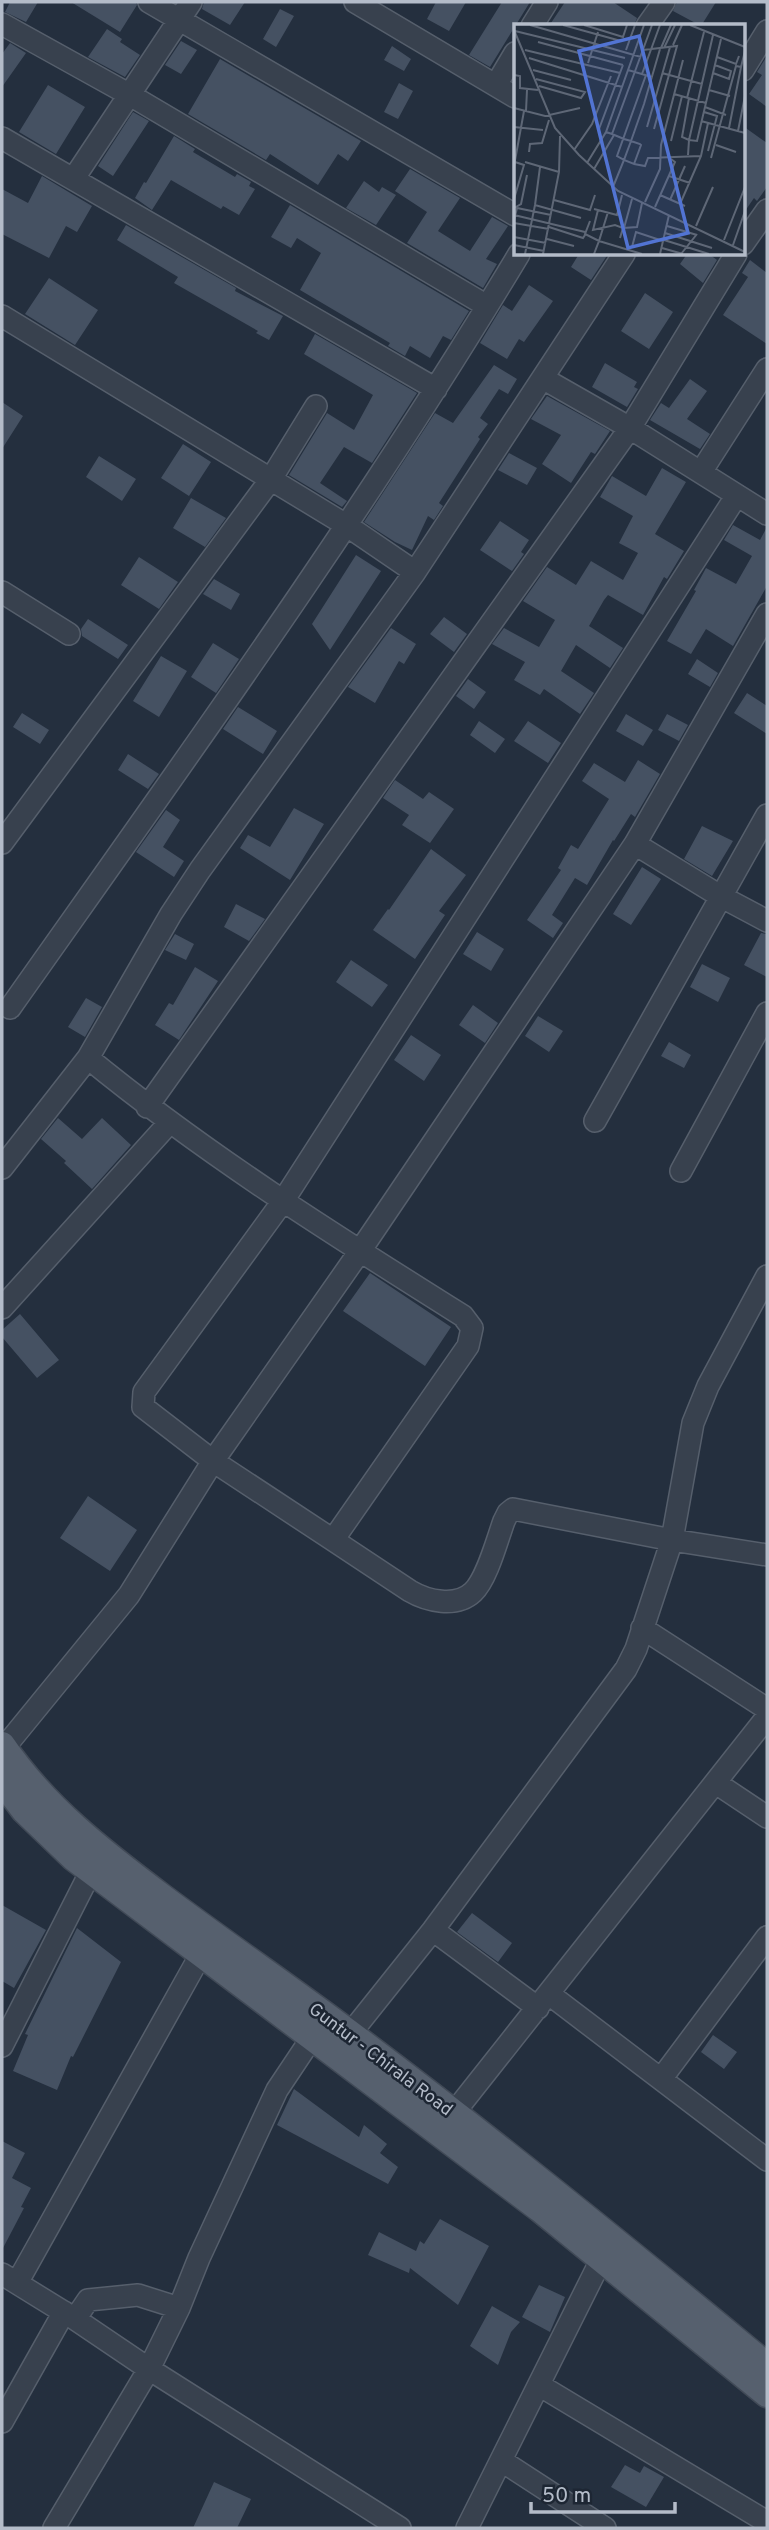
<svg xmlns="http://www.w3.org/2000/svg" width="769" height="2530" viewBox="0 0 769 2530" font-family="Overpass,sans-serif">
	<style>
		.building { fill: #455162 }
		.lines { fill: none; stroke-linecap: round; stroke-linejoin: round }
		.minor-casing { stroke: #565f6c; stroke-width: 24 }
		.major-casing { stroke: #414a57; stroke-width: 29 }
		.minor { stroke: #38414e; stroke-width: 21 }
		.major { stroke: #56606e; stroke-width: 26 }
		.labels { text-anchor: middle; stroke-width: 5; stroke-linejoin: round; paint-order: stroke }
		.street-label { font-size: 18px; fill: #b4bcc9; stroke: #1d2633 }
		.inset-road { fill: none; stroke: #5e6776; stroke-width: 2 }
		.view { fill: #5274d3; fill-opacity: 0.15; stroke: #5274d3; stroke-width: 3.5 }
		.inset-edge { fill: none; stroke: #b4bcc9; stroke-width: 3.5 }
	</style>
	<rect width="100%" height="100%" fill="#242f3e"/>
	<path class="building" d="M10,2H38L26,22L5,12Z
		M71,2H136L137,5L120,32Z
		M204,2H245L230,25L202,9Z
		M436,2H466L449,31L427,19Z
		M502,2H530L490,67L469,55Z
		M565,2H613L637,18L634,26H549Z
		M677,2H716L701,26L673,11Z
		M280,9L294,16L276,47L263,39Z
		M107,29L122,39L120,42L140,55L125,77L88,57Z
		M181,41L197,50L181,74L165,65Z
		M10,43L26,53L2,87V54Z
		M392,46L411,59L404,71L384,60Z
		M767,56V107L749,94L762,75L757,72Z
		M220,59L361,141L348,161L338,154L318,185L270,154L266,160L188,114Z
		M399,83L413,91L398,119L384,112Z
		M48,85L85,107L56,154L19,132Z
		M133,112L149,121L113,176L98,166Z
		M743,126L767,143V187L757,201L754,198L743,214Z
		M174,136L195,149L193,152L235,177L237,174L251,182L249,186L255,189L239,215L223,206L221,209L171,180L152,210L135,198L144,182L146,183Z
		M410,169L460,198L438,231L470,251L492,217L508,226L486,259L497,264L483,288L407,243L427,212L395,191Z
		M42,176L92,206L77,232L66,226L49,258L2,234V189L28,203Z
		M364,181L379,192L382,187L396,195L376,225L346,208Z
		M290,205L469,311L451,340L443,336L430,358L410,346L405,356L388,346L390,343L300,290L321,253L297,238L291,248L271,237Z
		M126,225L236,288L235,291L283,316L269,340L256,333L258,331L174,283L178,277L117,240Z
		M579,254H608L591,280L571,267Z
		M687,254H709L717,260L703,283L680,264Z
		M750,260L767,273V344L723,315L748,277L742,273Z
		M49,278L98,310L75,345L25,314Z
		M529,285L553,301L524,342L519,339L507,359L480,343L503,305L512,311Z
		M645,293L673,312L649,349L621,331Z
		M315,334L417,393L372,463L344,447L320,483L347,501L342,507L289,475L327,413L354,430L373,395L304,354Z
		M605,363L637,382L634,387L638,389L627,407L592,387Z
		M494,365L517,379L508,394L499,389L480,418L488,424L478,437L480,439L439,503L443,506L434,520L428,516L412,550L395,542L364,522L435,413L453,423Z
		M690,379L707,391L687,419L710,434L700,449L650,420L661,403L669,408Z
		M547,396L610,431L595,454L591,452L571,483L542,464L561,435L531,419Z
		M2,402L23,416L2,449Z
		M183,444L211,462L189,496L161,478Z
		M509,453L537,468L527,485L498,470Z
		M99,456L136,479L122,501L86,477Z
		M662,468L686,482L655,534L684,551L667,579L664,577L643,615L608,595L604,600L589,626L623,648L610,668L576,645L561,671L594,693L580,714L544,689L540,695L514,680L525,662L492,644L504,628L539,647L555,620L523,601L547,567L576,585L591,561L623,580L638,553L619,543L633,516L600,497L612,476L646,496Z
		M191,498L226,518L205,547L173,528Z
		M500,521L529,540L521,552L524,554L512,571L480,550Z
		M733,525L760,540L767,527V586L733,646L706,629L691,654L667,641L696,591L694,590L706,568L736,584L752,556L724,540Z
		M356,555L381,571L330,650L312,624Z
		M139,557L178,582L159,609L121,585Z
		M214,579L240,594L231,610L203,594Z
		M444,617L467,634L454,652L430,634Z
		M88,619L128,645L118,659L82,636L81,629Z
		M391,628L416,644L404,664L399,661L375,703L348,687Z
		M213,643L239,659L216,693L191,677Z
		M161,656L187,671L159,717L133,701Z
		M697,659L718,673L710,687L688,674Z
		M468,679L486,692L474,709L456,696Z
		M747,693L767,706V734L734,713Z
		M238,707L277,731L263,754L223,729Z
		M22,713L49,730L40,744L13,727Z
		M626,714L653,730L643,746L616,731Z
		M667,714L688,725L679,741L658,730Z
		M479,721L505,739L495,753L470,735Z
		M528,721L561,743L548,763L514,741Z
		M128,754L159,774L148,789L118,770Z
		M638,760L660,774L635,817L631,814L614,841L613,840L587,885L575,878L552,915L563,923L553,938L527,920L561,870L558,868L571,845L578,849L609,799L582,781L594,763L625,782Z
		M395,780L423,799L429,792L454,809L430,843L402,825L409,815L383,798Z
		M294,808L324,824L290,880L240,848L248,835L270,847Z
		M166,810L180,820L163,847L184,861L174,877L136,852Z
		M702,826L733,841L712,876L684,859Z
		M431,849L466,875L439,911L445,915L415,959L373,930L388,909L389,910Z
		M642,867L661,879L631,925L613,914Z
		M236,904L265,919L249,941L224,927Z
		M477,932L504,949L491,971L463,954Z
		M761,933L767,934V977L744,965Z
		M175,934L194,944L186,960L165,950Z
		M351,960L388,985L372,1007L336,982Z
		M702,964L730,978L718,1002L690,987Z
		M195,967L218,981L179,1040L155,1025L169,1003L173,1005Z
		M86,998L102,1007L85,1037L68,1027Z
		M473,1005L498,1023L485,1043L459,1025Z
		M538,1016L563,1031L549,1052L525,1036Z
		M411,1035L441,1055L424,1081L394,1060Z
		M669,1042L691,1055L684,1068L661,1056Z
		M58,1118L82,1139L102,1118L131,1145L92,1189L64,1163L66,1161L41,1139Z
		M370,1273L451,1327L425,1366L343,1311Z
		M20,1314L59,1360L37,1378L2,1337V1330Z
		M88,1496L137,1530L110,1571L60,1538Z
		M2,1905L46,1930L14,1988L2,1981Z
		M472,1913L512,1943L498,1962L457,1932Z
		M77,1928L121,1962L73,2057L71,2056L57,2090L13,2071L28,2035L25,2034Z
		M713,2035L737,2052L724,2069L701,2052Z
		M294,2089L359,2137L364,2125L387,2144L380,2153L398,2167L388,2184L277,2125Z
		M2,2141L25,2153L12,2178L31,2188L21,2207L24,2208L2,2250Z
		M440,2219L489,2246L458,2305L410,2268L409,2273L368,2255L379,2232L416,2251L420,2241L424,2244Z
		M539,2285L565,2297L550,2332L522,2317Z
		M492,2306L520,2322L511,2332L498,2365L470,2346Z
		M625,2465L640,2473L644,2466L664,2477L646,2507L611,2487Z
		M214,2482L251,2499L237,2528H193Z"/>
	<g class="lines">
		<defs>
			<path id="minor" d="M149,2L515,215
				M355,2L515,97
				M2,24L130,95L487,306
				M532,26L547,2
				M647,26L664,2
				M743,70L767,31
				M496,85L515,53
				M2,138L436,389
				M74,178L191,2
				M743,244L767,210
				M2,316L346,525L415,572
				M544,379L630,428L767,514
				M701,472L767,369
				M2,592L69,634
				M2,843L271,479L316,406
				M635,844L720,896L767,921
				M10,1008C185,760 363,514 519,254
				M88,1058C205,1154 334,1235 463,1316L472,1328L468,1346L333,1540L213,1461L360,1251L635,844L767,614
				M147,1107L630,428L736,254
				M595,1121L767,815
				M2,1168L88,1058L171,914L200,870L415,572L624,254
				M681,1171L767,1013
				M2,1308L170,1122
				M333,1540L410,1591C427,1601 456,1608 473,1592C487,1579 497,1540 504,1521L508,1513L513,1509L672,1540L767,1555
				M642,1628L767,1709
				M4,1748L129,1595L213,1461L143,1407L144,1392L283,1201L737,495
				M716,1783L767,1817
				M433,1930L538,2008
				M549,1994L767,2160
				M350,2034L433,1930L626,1669L636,1649L672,1540L693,1423L708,1386L767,1276
				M2,2046L91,1871
				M661,2079L767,1937
				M453,2114L767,1717
				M2,2274L75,2319L88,2300L138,2295L179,2308L199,2258L277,2090L321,2024
				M17,2283L201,1954
				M75,2319L149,2369L179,2308
				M539,2385L767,2522
				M2,2422L64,2312
				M502,2461L605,2528
				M54,2528L149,2369L400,2528
				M467,2528L602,2258"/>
			<path id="major" d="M2,1745C44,1807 102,1852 162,1897C217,1938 273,1977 329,2018C479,2129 624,2247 767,2366
				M2,1781L24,1810L74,1858L540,2209L767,2394"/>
		</defs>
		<use href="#minor" class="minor-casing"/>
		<use href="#major" class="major-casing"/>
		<use href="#minor" class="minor"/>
		<use href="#major" class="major"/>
	</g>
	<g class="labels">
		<g class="street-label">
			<text transform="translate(381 2059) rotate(37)" y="6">Guntur - Chirala Road</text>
		</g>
	</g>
	<g transform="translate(514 24)">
		<rect width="231" height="231" fill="#242f3e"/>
		<path class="inset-road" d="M16,1L127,33M49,1L107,17M70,1L109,13L113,1M176,1L231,23M0,6L41,104L65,131L104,167L231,228M1,7L111,34M24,18L109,41M159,21L168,1M147,24L157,1M150,24L161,1M11,26L106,49M112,26L121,1M129,26L163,22L140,105M203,33L222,40L225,32M15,34L108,63M74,39L84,8M19,46L57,56M114,46L138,53M148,49L188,60M199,49L215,55L217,47L201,41M128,50L146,1M0,51L6,52V64L24,66M22,55L71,68L67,74L25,62M195,66L216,72M160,70L192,79M173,74L190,8M175,74L168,113L175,116L199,11M191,83L212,91M0,84L31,92L66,84M12,87L13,66M190,88L203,92L194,127M187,97L231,109M0,103L29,106M133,103L156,23M215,104L227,43M85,105L109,41M224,107L231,72M92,108L98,110L110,115L117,117L126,120L127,121L120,140L110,136L117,117L130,80L146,25M98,110L138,1M157,117L168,72M202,121L222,128M60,126L78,100L97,52M15,128L16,120L28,119L35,96M174,131L175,116L183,117L207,15M197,134L222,42L227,43L231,27M11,138L45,148M73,139L92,108L130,1M120,140L131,142L134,134L187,132M0,142L10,87M80,145L100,111M155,152L176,159M99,163L110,136L103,132L132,51M146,171L171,182M0,175L10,141L1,138M40,176L76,186L81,171M156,176L171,142M131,178L146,145L147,121L169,36M166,180L187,132L194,99M21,181L26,143M141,183L161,138L157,135M0,184L7,180L13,151M80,185L103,191L108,171M84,186L79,206L101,201L109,204L106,214M0,191L71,208M0,196L3,184L37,191M76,197L71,210L85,217L94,188M0,199L35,205M153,202L183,211M182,202L199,163M35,203L69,214L71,211M109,204L123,203L128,179M110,204L118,175M151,209L198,224M0,213L32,219M33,215L60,222M150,216L195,230M210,216L231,163M0,221L30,227M219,221L231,187M118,223L122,208L149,217M148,224L169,230M11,230L21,181L67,194M29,230L45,148L46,112M80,230L85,217L128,230M146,230L155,191M167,230L183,210"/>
		<path class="view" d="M125,12L174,209L114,224L65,27Z"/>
		<rect width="231" height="231" class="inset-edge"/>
	</g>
	<rect width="769" height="2530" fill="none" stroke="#b4bcc9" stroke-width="7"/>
	<path d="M531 2502v10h144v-10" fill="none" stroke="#b4bcc9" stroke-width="3.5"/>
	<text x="542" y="2502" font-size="21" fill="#b4bcc9" stroke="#1d2633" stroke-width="5" paint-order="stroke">50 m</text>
</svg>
